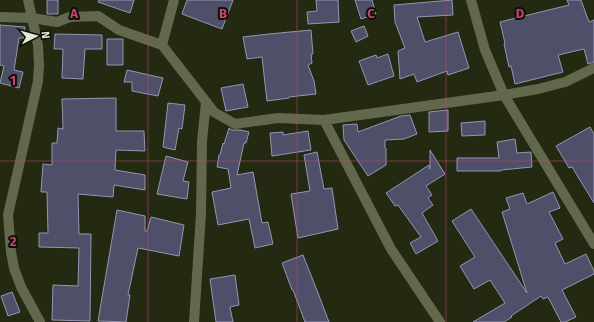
<svg xmlns="http://www.w3.org/2000/svg" width="594" height="322" viewBox="0 0 594 322" font-family="'Fira Sans',sans-serif">
	<style>
		.building { fill: #4e4f68; stroke: #9596b3 }
		.lines { fill: none; stroke-linecap: round; stroke-linejoin: round }
		.street { stroke: #61684b; stroke-width: 10 }
		.grid { fill: none; stroke: #c94274; stroke-width: 1; stroke-opacity: 0.55 }
		.grid-label { font-size: 13px; text-anchor: middle; font-weight: bold; fill: #c94274; stroke: #0e1006; stroke-width: 4; stroke-linejoin: round; paint-order: stroke }
	</style>
	<rect width="100%" height="100%" fill="#242911"/>
	<path class="building" d="M47,0H58V14H47Z
		M99,0H134L130,13L98,2Z
		M187,0H233L222,29L182,14Z
		M316,0H338L339,22L308,24L307,12L317,11Z
		M355,0H372L376,14L361,19Z
		M452,0L453,15L417,17L425,42L458,32L469,68L448,75L447,71L417,82L414,74L400,79L398,51L405,48L395,22L394,5Z
		M567,0H581L589,22L594,20V62L588,64L584,49L558,55L563,72L515,84L511,66L509,67L504,44L505,43L500,22L569,5Z
		M0,25L25,27L24,38H19L14,70L23,72L19,88L0,83L4,66L0,65Z
		M364,26L368,36L356,42L351,31Z
		M311,30L313,54H311L312,63L308,65L314,81L316,94L289,97V98L267,101L262,57L247,59L243,37L269,34Z
		M55,34L102,35V49H85L83,79L62,78L63,49H54Z
		M107,39H123V65H107Z
		M388,54L394,76L368,85L359,61L376,55L377,58Z
		M127,70L163,78L158,96L132,91V82H124Z
		M243,84L248,107L226,111L221,88Z
		M116,98V131H144L145,151L116,150L115,170L145,175V190L114,185L113,197L78,194L79,234H91L90,321L52,320L53,285L78,286L79,248L39,247V233H48L47,192H41L43,164L52,165V143H57L58,128L63,129L62,99Z
		M168,103L185,105L182,129L179,128L175,150L163,147Z
		M448,110V131L429,132V112Z
		M410,115L417,134L404,139L385,140V146H384L386,148V165L368,176L344,140L343,125L357,124L358,132L401,116Z
		M485,121V135L462,136L461,123Z
		M590,127L594,134V203L572,167L569,168L556,146Z
		M229,128L232,130H241L249,132L246,143H244L237,175L253,172L262,223L268,222L273,244L255,248L249,219L218,225L212,192L231,188L228,169L217,167L219,155H220L223,143L224,144Z
		M308,131L311,150L272,156L270,133L283,132V135Z
		M515,139L517,153L531,152L532,167L501,170V171H457V158H499L497,142Z
		M430,150L445,174L426,186L432,195L428,198L433,205L422,213L438,241L416,254L410,243L421,237L398,205L395,206L386,193L429,165L430,169Z
		M317,152L324,189L332,188L338,229L298,238L291,194L310,191L304,155Z
		M166,156L188,162L183,181L189,182L187,199L157,194Z
		M553,192L560,208L549,212L563,239L555,243L565,264L586,254L594,271V274L562,290L576,317L565,322H561L548,297L543,299L541,296L511,316L512,317L504,322H473L505,303L490,280L474,289L460,266L475,257L452,221L471,209L527,293L502,212L510,209L506,198L523,193L527,204Z
		M117,210L145,216V231H147L151,217L184,225L179,256L138,248L128,295H130L126,322L98,321Z
		M303,255L318,293L329,322H305L293,290H292L282,263Z
		M235,275L239,305L230,307L233,322H216L210,279Z
		M12,292L20,312L8,316L1,296Z"/>
	<g class="lines">
		<path class="street" d="M28,0L38,45L39,65L38,81L8,215L11,252L14,268L21,287L40,322
			M471,0L485,50L504,95L594,244
			M0,17L32,18L57,22L70,17L98,16L119,30L162,45L214,112L235,124L278,118L324,120L504,95L538,89L565,82L594,68
			M162,45L174,0
			M324,120L391,249L440,322
			M194,322L201,214L202,141L206,102"/>
	</g>
	<path class="grid" d="M148,0V322M297,0V322M446,0V322M0,161H594"/>
	<g class="grid-label">
		<text x="74" y="18">A</text>
		<text x="223" y="18">B</text>
		<text x="371" y="18">C</text>
		<text x="520" y="18">D</text>
		<text x="13" y="85">1</text>
		<text x="13" y="246">2</text>
	</g>
	<g transform="translate(36 36) rotate(84)" stroke="#0e1006" stroke-width="3" paint-order="stroke">
	<path d="M0-3L7 15L0 10L-7 15Z" fill="#e4e8d9"/>
	<text y="-6" font-size="11" font-weight="bold" text-anchor="middle" fill="#e4e8d9">N</text>
	</g>
</svg>
